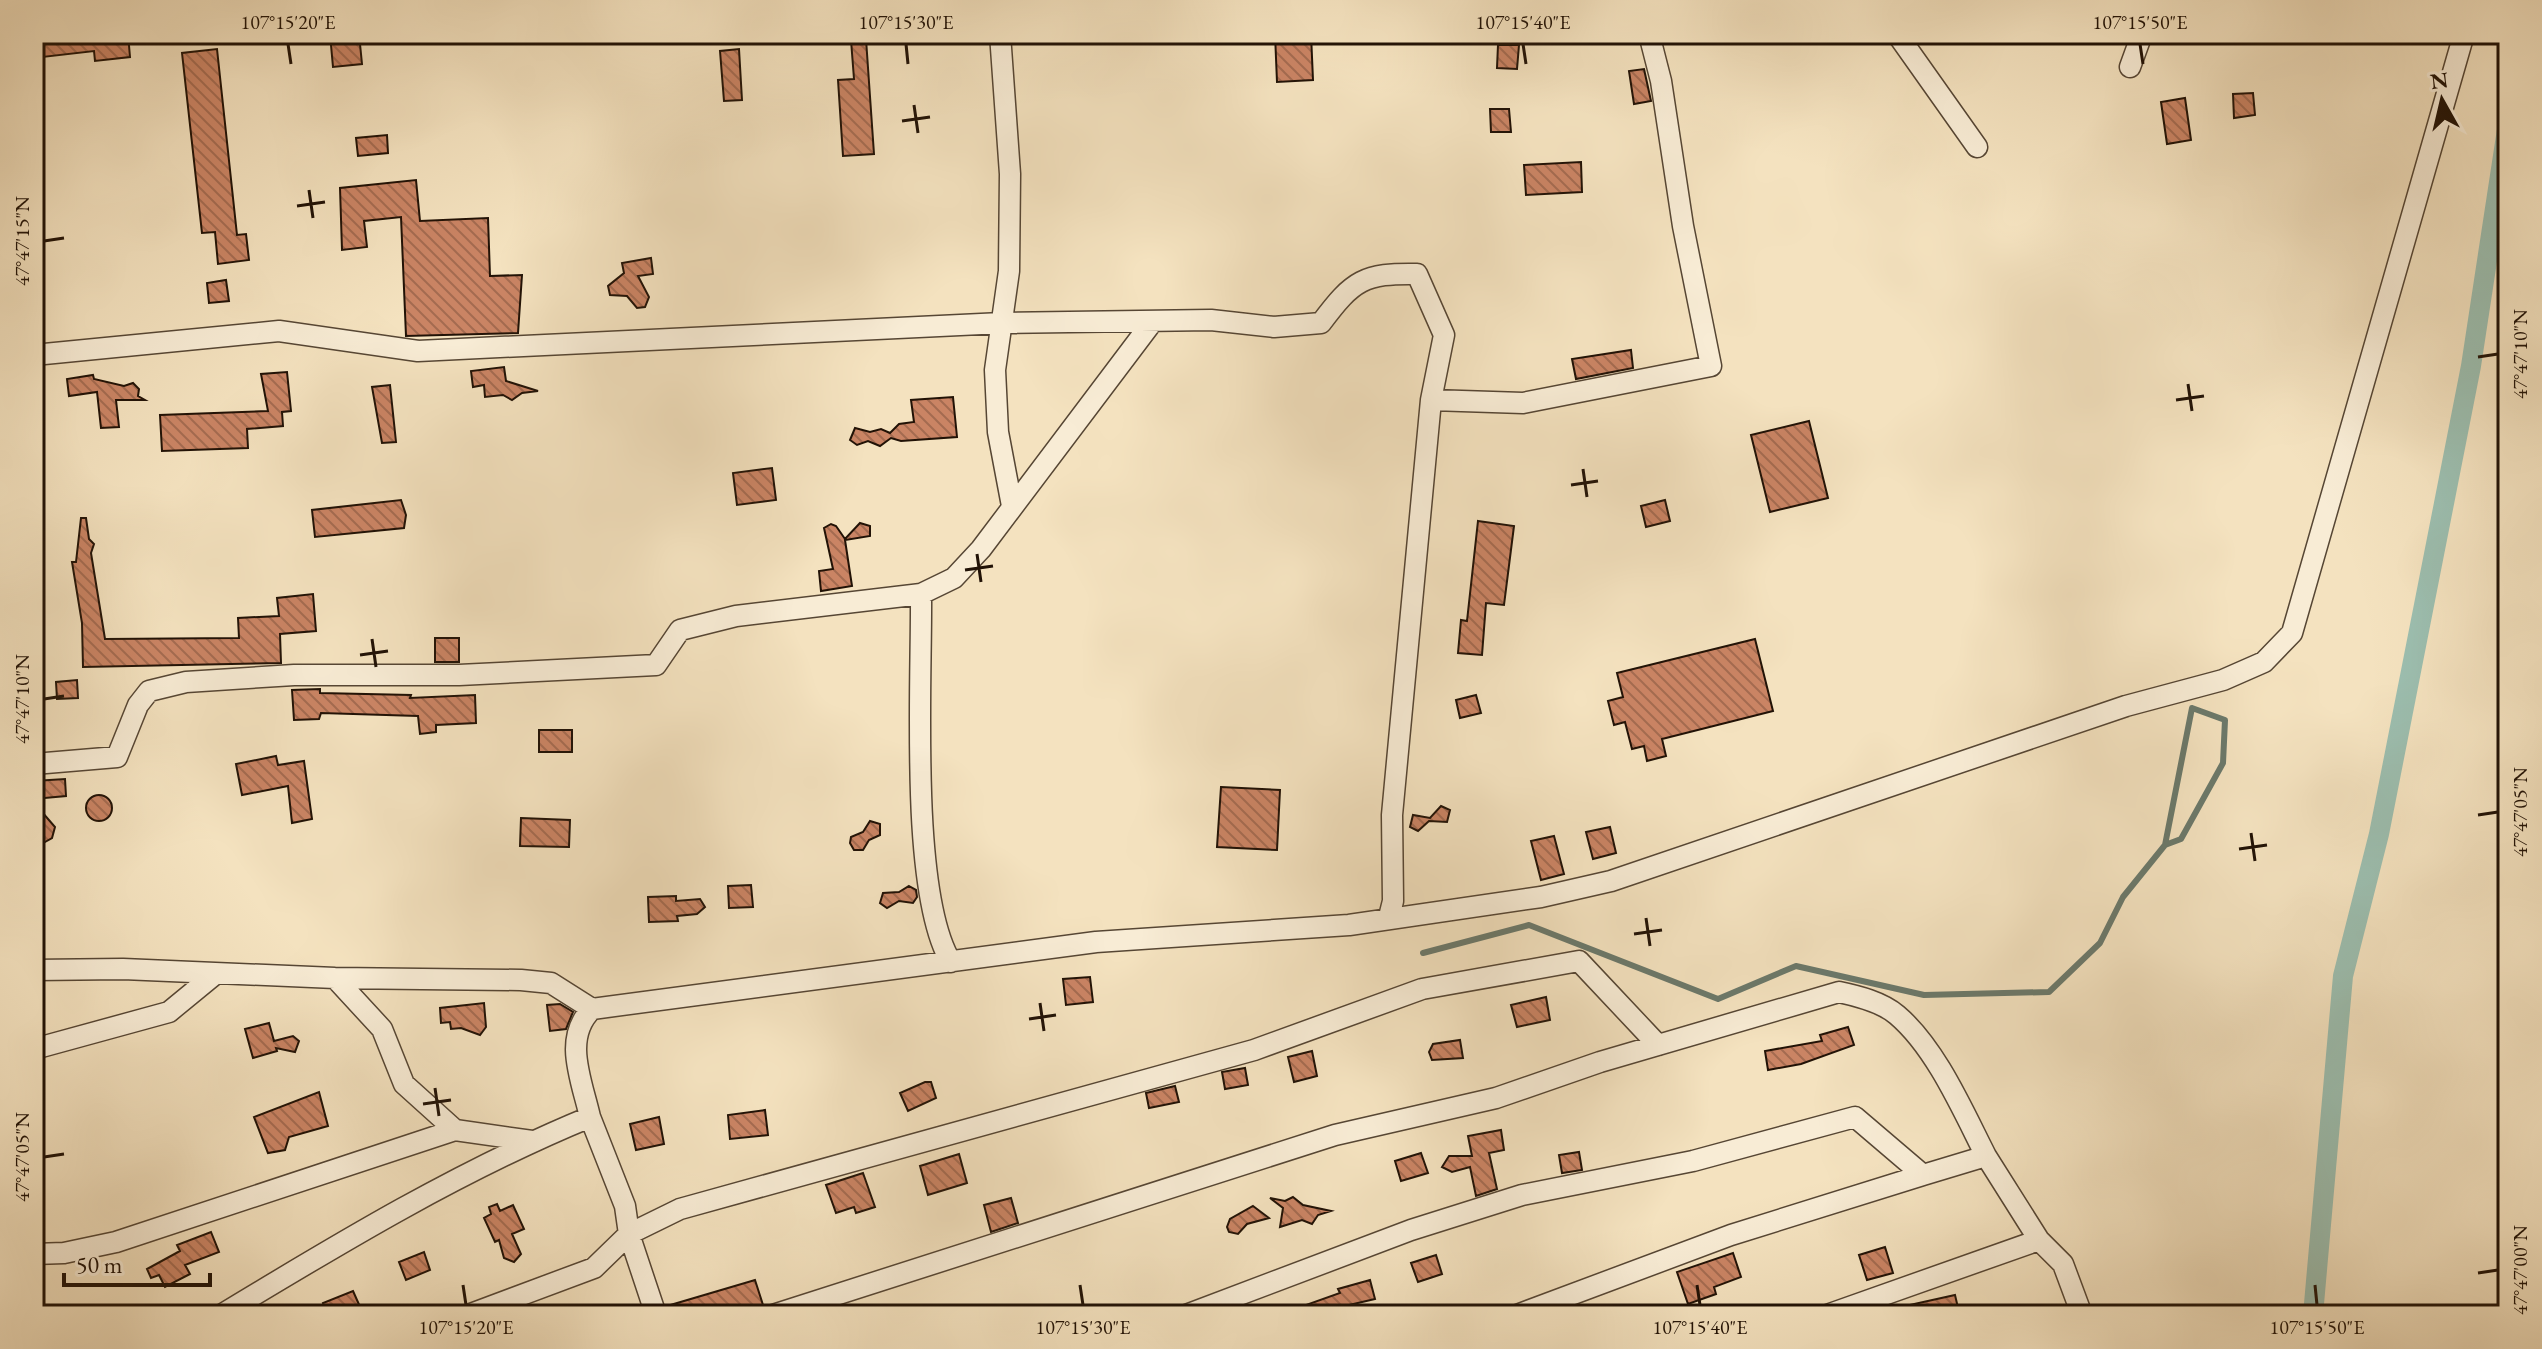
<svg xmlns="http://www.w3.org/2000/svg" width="2542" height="1349" viewBox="0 0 2542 1349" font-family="'EB Garamond',serif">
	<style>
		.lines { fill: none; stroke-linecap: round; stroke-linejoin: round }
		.stream { stroke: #6b796b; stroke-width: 6 }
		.canal { stroke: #9cbeaf; stroke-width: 20 }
		.building { fill: url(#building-back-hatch); stroke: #211206; stroke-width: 2 }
		.minor-casing { stroke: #564634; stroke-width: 23 }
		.minor { stroke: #f8ecd5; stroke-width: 20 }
		.ticks { fill: none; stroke: #211206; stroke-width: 3 }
		.neatline { fill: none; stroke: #211206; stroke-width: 3 }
		.ticks-label { font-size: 20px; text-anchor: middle; fill: #211206 }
	</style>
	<defs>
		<pattern id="building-back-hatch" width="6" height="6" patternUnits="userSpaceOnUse" patternTransform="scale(2)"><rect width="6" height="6" fill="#ca8464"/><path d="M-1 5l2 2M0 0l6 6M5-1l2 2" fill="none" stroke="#a46b50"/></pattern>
	</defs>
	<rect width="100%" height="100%" fill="#f4e2bf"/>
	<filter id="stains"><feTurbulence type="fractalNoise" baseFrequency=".0025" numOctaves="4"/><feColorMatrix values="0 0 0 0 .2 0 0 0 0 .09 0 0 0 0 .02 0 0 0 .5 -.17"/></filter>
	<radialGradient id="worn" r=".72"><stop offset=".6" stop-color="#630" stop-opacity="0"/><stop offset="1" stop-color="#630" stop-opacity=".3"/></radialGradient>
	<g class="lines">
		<path class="stream" d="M1423,953L1529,925L1718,999L1796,966L1924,995L2049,992L2100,943L2123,897L2165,845L2192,708L2225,720L2223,763L2181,839L2165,845"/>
		<path class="canal" d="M2313,1315L2343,976L2379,834L2471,366L2508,123"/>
	</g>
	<path class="building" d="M34,34H128L130,57L95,61L94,51L34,58Z
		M330,34H359L362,64L333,67Z
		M1275,34H1311L1313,80L1277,82Z
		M866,39L874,154L843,156L838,80L854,79L851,40Z
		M1498,45H1519L1517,69L1497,68Z
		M217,49L237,235L246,234L249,260L218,264L215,232L202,233L182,53Z
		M739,49L742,100L724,101L720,51Z
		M1644,69L1651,101L1634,104L1629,71Z
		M2253,93L2255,115L2234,118L2233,94Z
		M2185,98L2191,140L2167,144L2161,102Z
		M1490,109H1509L1511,132H1491Z
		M387,135L388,153L358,156L356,138Z
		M1581,162L1582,192L1526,195L1524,165Z
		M416,180L420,221L488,218L490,276L522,275L518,333L406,336L401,217L364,221L367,247L342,250L340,188Z
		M651,258L653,274L638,276L649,297L645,307L637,308L627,296L610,295L608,286L624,273L622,263Z
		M226,280L229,301L209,303L207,283Z
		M1631,350L1633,368L1576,379L1572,359Z
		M504,367L506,381L538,391L522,393L512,400L503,395L485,397L484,385L473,387L471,371Z
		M287,372L291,411L282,412L283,426L247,429L248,448L162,451L160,415L268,411L261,374Z
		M93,375L94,379L124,386L133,383L139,389L138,396L145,400H116L119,427L101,428L97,392L69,396L67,379Z
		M390,385L396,442L382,443L372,387Z
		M953,397L957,437L901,441L891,438L880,446L868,441L857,445L850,440L855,428L870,432L881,429L890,433L899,424L914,422L911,400Z
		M1809,421L1828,498L1770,512L1751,435Z
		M772,468L776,500L737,505L733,473Z
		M401,500L406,515L404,528L315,537L312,510Z
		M1665,500L1670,521L1646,527L1641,506Z
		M81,518H86L89,539L94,544L91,553L105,639L239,638L238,618L279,616L277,598L313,594L316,631L280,634L281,663L83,667L82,623L72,562H76Z
		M1478,521L1514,526L1504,605L1486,603L1482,655L1458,653L1461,620L1467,621Z
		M860,523L870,526V536L845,540L852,586L821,591L819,571L833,569L824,528L831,524L836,526L845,539Z
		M435,638H459V662H435Z
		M1755,639L1773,711L1662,739L1666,756L1647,761L1644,746L1632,749L1625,722L1614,725L1608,701L1623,697L1617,673Z
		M77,680L78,698L57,699L56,682Z
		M320,689V693L411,695L410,698L475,695L476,723L436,725V732L420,734L418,716L321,713L319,719L294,720L292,690Z
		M1476,695L1481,713L1460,718L1456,700Z
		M539,730H572V752H539Z
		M276,756L278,765L304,761L312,819L292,823L288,786L242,795L236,764Z
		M65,779L66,796L34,799V781Z
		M1221,787L1280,790L1277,850L1217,847Z
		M86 808a13 13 0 1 1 26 0a13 13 0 1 1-26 0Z
		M1441,806L1450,810L1447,822L1429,821L1418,831L1410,827L1413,815L1430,818Z
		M42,812L55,827L52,838L45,842L34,839V822Z
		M521,818L570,820L569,847L520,846Z
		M870,821L880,824V835L869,840L863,850H854L850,843L851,837L863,832Z
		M1610,827L1616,853L1593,859L1586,832Z
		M1554,836L1564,874L1541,880L1531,841Z
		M751,885L753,907L729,908L728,886Z
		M909,886L916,890L917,897L913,903L899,901L887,908L880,903L883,893L899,892Z
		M676,896V901L700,899L705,907L697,914L677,916L678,921L649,922L648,897Z
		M1090,977L1093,1002L1066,1005L1063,979Z
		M1546,997L1550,1020L1517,1027L1511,1005Z
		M484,1003L486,1027L480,1035L461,1028L451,1029L450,1022L441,1023L440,1008Z
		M560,1004L573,1012L566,1029L550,1031L547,1005Z
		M269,1023L274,1041L293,1036L299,1041L295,1052L276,1048L277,1051L253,1058L245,1029Z
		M1848,1027L1854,1045L1801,1064L1768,1070L1765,1051L1822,1041L1820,1035Z
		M1460,1040L1463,1058L1432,1060L1429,1052L1433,1044Z
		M1312,1051L1317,1076L1294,1082L1288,1057Z
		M1245,1068L1248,1085L1225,1089L1222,1072Z
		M925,1082H931L936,1098L908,1111L900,1093Z
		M1175,1086L1179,1102L1149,1108L1146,1093Z
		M319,1092L328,1126L289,1137L285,1150L268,1153L254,1117Z
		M765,1110L768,1135L730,1139L728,1115Z
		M659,1117L664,1144L636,1150L630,1124Z
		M1501,1130L1504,1150L1489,1153L1497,1189L1476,1196L1470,1167L1452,1172L1442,1167L1449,1156H1472L1468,1136Z
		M1579,1152L1582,1170L1562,1173L1559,1155Z
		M1421,1153L1428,1173L1401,1181L1395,1161Z
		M959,1154L967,1183L928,1195L920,1166Z
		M863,1173L875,1207L856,1213L854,1207L836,1213L826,1185Z
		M1293,1197L1303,1205L1331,1211L1318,1215L1312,1224L1302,1220L1280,1227L1283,1208L1270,1198L1285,1201Z
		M1011,1198L1018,1223L991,1232L984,1205Z
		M497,1204L500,1211L513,1205L524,1229L512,1234L521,1254L514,1262L504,1258L499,1240L495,1242L484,1218L491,1214L489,1207Z
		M1253,1206L1269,1218L1247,1224L1238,1234L1229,1232L1227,1227L1230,1219Z
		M211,1232L219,1252L185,1265L190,1274L165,1287L159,1275L151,1278L147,1269L180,1251L177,1245Z
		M1885,1247L1893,1273L1867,1280L1859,1255Z
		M424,1252L430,1270L406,1280L399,1262Z
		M1733,1253L1741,1277L1714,1287L1716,1294L1688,1304L1677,1272Z
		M1436,1255L1442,1274L1418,1282L1411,1263Z
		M755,1280L763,1305L730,1315H669L667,1306Z
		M1370,1280L1375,1299L1306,1315L1303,1306L1340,1293L1338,1289Z
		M353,1291L361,1309L346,1315H328L323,1303Z
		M1955,1295L1959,1312L1896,1315V1308Z"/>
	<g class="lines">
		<defs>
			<path id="minor" d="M1000,34L1010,174L1009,271L995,370L998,432L1012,506
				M1897,34L1977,147
				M2130,67L2142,34
				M34,355L279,331L418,351L1002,323L1211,320L1274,327L1321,323C1353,280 1364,273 1417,274L1444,335L1431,400L1392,815L1393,901L1389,917
				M1431,400L1523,403L1711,366L1683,226L1661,81L1649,34
				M921,594C922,680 909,893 951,962
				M34,764L117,757L138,705L149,691L186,682L294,675H459L656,665L680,630L736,616L921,594L954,578L981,549L1153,321H1163
				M34,970L123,969L335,978L521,980L551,983L592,1009
				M335,978L382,1029L404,1084L455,1130
				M34,1049L169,1012L214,975
				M590,1117L625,1206L629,1234L656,1315
				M34,1254L64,1253L116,1242L455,1130L532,1141
				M221,1315C340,1243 461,1170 590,1117C582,1081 562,1038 592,1009L1096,942L1349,925L1541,897L1611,881L2126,706L2223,680L2264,662L2292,633L2464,34
				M468,1315L594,1268L629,1234L680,1209L1254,1050L1422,989L1579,961L1658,1045
				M773,1315L1335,1135L1496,1098L1600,1062L1839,992C1858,996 1882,1002 1897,1015C1936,1048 1963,1111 1986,1156
				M1186,1315L1411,1230L1522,1195L1693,1161L1855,1117L1923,1175L1986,1156L2039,1240L2063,1264L2082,1315
				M1517,1315L1731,1235L1923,1175
				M1827,1315L2039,1240"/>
		</defs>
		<use href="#minor" class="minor-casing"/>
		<use href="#minor" class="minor"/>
	</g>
	<path class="ticks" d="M288,44L291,64M906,44L908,64M1523,44L1526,64M2140,44L2143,64M914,105L918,133M902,121L930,117M309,190L313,218M297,206L325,202M44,241L64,238M2478,357L2498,354M2188,384L2192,411M2176,400L2204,396M1583,469L1587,497M1571,485L1598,481M977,554L981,582M965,570L993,566M372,639L376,667M360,655L388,651M44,699L64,696M2478,815L2498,812M2251,833L2255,861M2239,849L2267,845M1646,918L1650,946M1634,934L1662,930M1040,1003L1044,1031M1029,1019L1056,1015M435,1088L439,1116M423,1104L451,1100M44,1157L64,1154M2478,1273L2498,1270M463,1285L466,1305M1080,1285L1083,1305M1697,1285L1700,1305M2315,1285L2317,1305"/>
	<rect width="2542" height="1349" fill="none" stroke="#f4e2bf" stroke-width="88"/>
	<g transform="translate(2442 100) rotate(352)" stroke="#f8ecd5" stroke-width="6" paint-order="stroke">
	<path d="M0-6L14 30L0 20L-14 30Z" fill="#211206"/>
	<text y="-12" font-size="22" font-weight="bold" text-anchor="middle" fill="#211206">N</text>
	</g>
	<path d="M64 1273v12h146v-12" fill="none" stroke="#211206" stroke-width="4"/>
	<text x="76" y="1273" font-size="24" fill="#211206" stroke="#f8ecd5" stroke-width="6" paint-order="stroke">50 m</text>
	<rect x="44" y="44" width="2454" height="1261" class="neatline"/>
	<g class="ticks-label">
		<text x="288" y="29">107°15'20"E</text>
		<text x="906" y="29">107°15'30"E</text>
		<text x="1523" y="29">107°15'40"E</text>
		<text x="2140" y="29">107°15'50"E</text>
		<text transform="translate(22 241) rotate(-90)" y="7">47°47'15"N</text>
		<text transform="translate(2520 354) rotate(-90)" y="7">47°47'10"N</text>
		<text transform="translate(22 699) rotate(-90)" y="7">47°47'10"N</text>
		<text transform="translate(2520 812) rotate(-90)" y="7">47°47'05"N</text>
		<text transform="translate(22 1157) rotate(-90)" y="7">47°47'05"N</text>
		<text transform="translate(2520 1270) rotate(-90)" y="7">47°47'00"N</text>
		<text x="466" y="1334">107°15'20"E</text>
		<text x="1083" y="1334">107°15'30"E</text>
		<text x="1700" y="1334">107°15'40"E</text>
		<text x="2317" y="1334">107°15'50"E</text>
	</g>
	<rect width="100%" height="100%" filter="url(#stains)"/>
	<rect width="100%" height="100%" fill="url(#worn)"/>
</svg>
